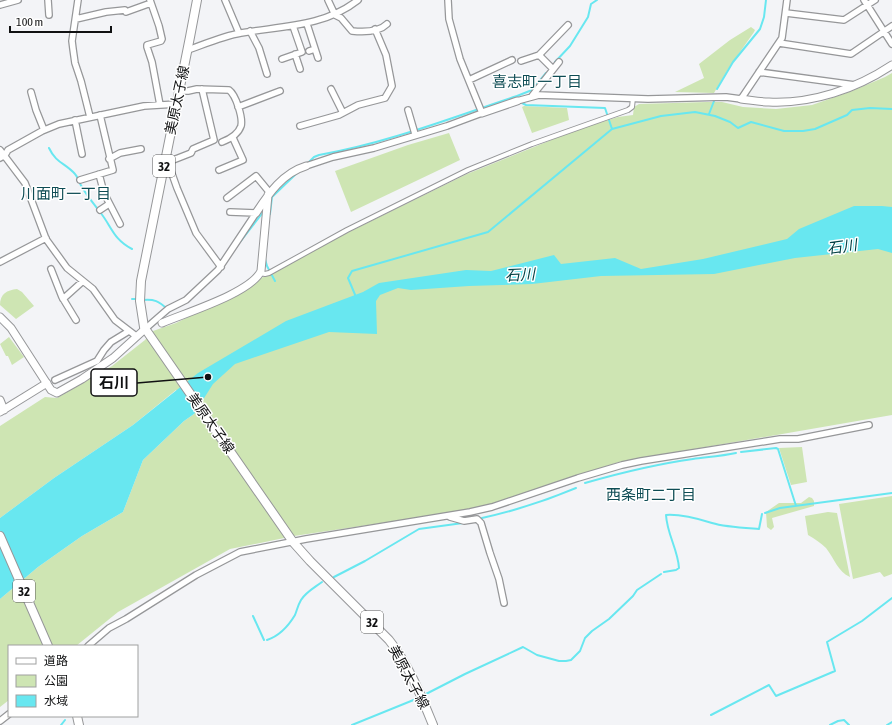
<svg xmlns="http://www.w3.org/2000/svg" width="892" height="725" viewBox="0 0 892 725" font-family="'Asap Condensed','Noto Sans JP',sans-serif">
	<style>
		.green { fill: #cee5b3 }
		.water { fill: #68e7f0 }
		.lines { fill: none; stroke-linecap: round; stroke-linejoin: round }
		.stream { stroke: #68e7f0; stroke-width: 2 }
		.pedestrian-casing { stroke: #969799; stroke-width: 6 }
		.minor-casing { stroke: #969799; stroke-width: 8 }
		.tertiary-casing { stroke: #969799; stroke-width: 9 }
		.primary-casing { stroke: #969799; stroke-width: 10 }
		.pedestrian { stroke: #fff; stroke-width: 4 }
		.minor { stroke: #fff; stroke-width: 5.5 }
		.tertiary { stroke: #fff; stroke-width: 7 }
		.primary { stroke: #fff; stroke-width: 8 }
		.labels { text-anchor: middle; stroke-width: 3; stroke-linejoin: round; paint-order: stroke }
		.shield { fill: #fff; stroke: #585859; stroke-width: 1 }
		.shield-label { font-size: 13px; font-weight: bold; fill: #101112 }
		.street-label { font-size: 14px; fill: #101112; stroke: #fff }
		.neighbourhood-label { font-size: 15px; fill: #0e4c54; stroke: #fff }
		.water-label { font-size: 15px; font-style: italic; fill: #044246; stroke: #fff }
		.leader { fill: none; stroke: #101112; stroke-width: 1.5 }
		.callout-dot { fill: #101112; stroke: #fff; stroke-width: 1.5 }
		.callout { fill: #fff; stroke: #101112; stroke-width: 1.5 }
		.callout-label { font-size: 15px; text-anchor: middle; font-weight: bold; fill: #101112 }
	</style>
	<rect width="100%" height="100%" fill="#f3f4f7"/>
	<path class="green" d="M751,27L755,30L754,32L728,69L714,93L675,92L704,78L699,64L730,40Z
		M892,73V415L619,462L476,509L294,536L230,549L118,612L76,646H9V700L0,707V599L38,567L82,536L123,512L143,460L184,421L194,414L176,390L133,425L54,478L0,518V426L45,397L57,398L112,366L145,340L153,331L176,323L217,303L304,254L467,174L576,130L618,117L633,115L634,107L639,104L707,102H722L743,107L776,109L812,105L852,91L885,77Z
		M524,106L567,108L569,120L532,133L522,107Z
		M449,133L460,160L351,212L335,171L408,145Z
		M17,289L22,292L34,306L16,319L0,305C0,294 7,290 17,289Z
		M9,337L24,357L12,365L8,356H6L0,344Z
		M802,447L807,482L791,485L779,448Z
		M892,496V574L884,577L880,572L853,579L839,504Z
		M809,497L812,498L814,501V506L772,518L774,527L771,530L767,527L766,512L779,503H801Z
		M828,512L837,513L850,577C838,572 834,558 826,548C821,543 815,539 808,535L805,516Z"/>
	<path class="water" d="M854,206H882L892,207V253L878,249L795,258L714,274L601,276L532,284L469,286L411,290L398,288L380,295L376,301L377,334L329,332L235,364L213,384L194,414L184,421L143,460L123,512L82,536L38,567L0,599V518L54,478L133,425L198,373L286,321L363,292L379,283L466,270L491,271L554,255L561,264L615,258L641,269L703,259L787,239L799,229Z"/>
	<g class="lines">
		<path class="stream" d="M555,62L570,46L588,17L591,4L597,0
			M717,89L733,62L760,29L764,17L766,0
			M517,96L532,90L546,73
			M709,114L714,101
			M49,148C56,163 65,163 75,174C78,177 79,183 82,187C87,196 94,204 100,212C112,227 113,239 132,249
			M307,164L314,157L319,155C387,143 451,118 517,96L522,103L526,105L605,108L612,129
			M270,214L272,197L298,172
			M240,242L264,211
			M265,259L267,266L275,281
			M356,297L348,278L352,271L488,232L612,129L661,116L695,112L715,116L730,122L738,128L751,122L784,131H803L815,129L847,115L852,110L870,108L892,109
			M132,299H139
			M143,300C154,299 159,301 167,309
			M741,452L776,448L778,449L796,506
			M585,483C620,473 657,464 693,459C708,457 722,456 736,453
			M765,513L780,508L892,493
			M482,518C514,511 545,501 576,488
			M664,572L676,570L679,568C678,550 667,534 666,515C680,514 699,519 712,523C725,527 746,528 759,529L762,514
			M334,577L365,561L419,529L463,523
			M253,616L264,640
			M267,640C279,636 289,625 295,615C297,610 298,605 301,600C306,592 314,588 322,582
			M424,695L465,674L523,647L537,655L559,661H566L571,660L580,651L585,638L592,631L609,619L633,596L637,590L661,574
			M711,715L769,685L776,696L835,671L827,642L862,621L892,598
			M61,725L65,720
			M352,725L416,699
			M830,725L838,721L844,720L849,725
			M887,725L892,722"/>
		<defs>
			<path id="pedestrian" d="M260,273L265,274L269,273L347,230L468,170L532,144L628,110L632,107L633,98"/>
			<path id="minor" d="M48,0L49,15
				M78,0L72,41L73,49L75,63L81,81L90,117
				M150,0L159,26L162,39L161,41L147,45V47L152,62L160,105
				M225,0L239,33
				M328,0L335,15L341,18L352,31C362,32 379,32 387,24
				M864,0L892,44
				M0,5L18,0
				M786,13L844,20L875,0
				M76,19L106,12L125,10L126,12L151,3
				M307,24L318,58
				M250,31L259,48L267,74
				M779,43L851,54L892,26
				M188,50C205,44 223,36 241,33C281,26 324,27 358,0
				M309,51L315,49
				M295,54L300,69
				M282,59L302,52L293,26
				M521,61L539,55
				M553,69L539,55L568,25
				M759,72L855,85
				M469,80L512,60
				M331,89L343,113
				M179,91H188L197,89L229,90C236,95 243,118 241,126C238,135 230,139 222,142
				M31,92L36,110L44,130
				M532,96L559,62
				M517,101L539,95L648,99L726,97L741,99L782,38L787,0
				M238,107L280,91
				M408,110L415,134
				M75,120L82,154
				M300,126L339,115L358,105L385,98L392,86L386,55L375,29
				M0,150L25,183L46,239L67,268L93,289L115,320L136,336
				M166,157L177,188L196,233L221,267
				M0,158L5,155L8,150L42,131L59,124L144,106L177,104
				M109,159L120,153L141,149
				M168,162L191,153L193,149L214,140L202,89
				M306,166L333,157L374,148L447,126L482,113L460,59L449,19L448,0
				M219,170L243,160L233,138
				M99,174L104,193L120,224
				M80,180L113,170L100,115
				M227,198L256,176L270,193
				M100,210L109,204
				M230,212L256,213
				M0,262L46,238
				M51,269L62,297L76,320
				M63,299L83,281
				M145,329L168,309L186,300L218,270L256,213
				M55,380L97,361L104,350L111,342L129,331
				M450,517L464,521L477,519L481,523L490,553L499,579L504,603
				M88,646L109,628L126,619L196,575L240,552L306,539L470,512L492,507L578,478L622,465L641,461L780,439H798L869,425
				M0,721L9,714"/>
			<path id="tertiary" d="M741,99C750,100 759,102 769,102C812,104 856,89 892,65
				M482,113L517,101
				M256,213C269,193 283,173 306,166
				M0,317L11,328L51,390L57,393L82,379L113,358L145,329
				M162,323C185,313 251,293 261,271L268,195
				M0,400L4,410
				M0,412L47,383"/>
			<path id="primary" d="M197,0L190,37L141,281L140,301L144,327L293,542L310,561L389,640C409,665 421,696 433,725
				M0,536L48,646
				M77,716L79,725"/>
		</defs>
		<use href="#pedestrian" class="pedestrian-casing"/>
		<use href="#minor" class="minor-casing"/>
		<use href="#tertiary" class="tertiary-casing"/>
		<use href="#primary" class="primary-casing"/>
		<use href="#pedestrian" class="pedestrian"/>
		<use href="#minor" class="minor"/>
		<use href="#tertiary" class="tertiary"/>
		<use href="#primary" class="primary"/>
	</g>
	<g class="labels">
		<g class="shield">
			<rect x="153" y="155" width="22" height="22" rx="3"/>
			<rect x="13" y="580" width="22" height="22" rx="3"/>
			<rect x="361" y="611" width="22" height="22" rx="3"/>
		</g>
		<g class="shield-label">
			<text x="164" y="171">32</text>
			<text x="24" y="596">32</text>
			<text x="372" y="627">32</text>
		</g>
		<g class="street-label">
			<text transform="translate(177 100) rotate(-78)" y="5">美原太子線</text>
			<text transform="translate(211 423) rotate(55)" y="5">美原太子線</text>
			<text transform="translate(409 677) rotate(62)" y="5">美原太子線</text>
		</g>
		<g class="neighbourhood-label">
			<text x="537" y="87">喜志町一丁目</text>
			<text x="66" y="199">川面町一丁目</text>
			<text x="651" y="500">西条町二丁目</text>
		</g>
		<g class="water-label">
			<text transform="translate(842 247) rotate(-8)" y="5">石川</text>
			<text transform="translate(520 275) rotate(-3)" y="5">石川</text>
		</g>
	</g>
	<path class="leader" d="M208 377L137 383"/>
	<circle class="callout-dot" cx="208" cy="377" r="4"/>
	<rect class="callout" x="91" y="369" width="46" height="27" rx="4"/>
	<g class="callout-label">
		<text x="114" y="388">石川</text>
	</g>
	<rect x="8" y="645" width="130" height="72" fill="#ffffff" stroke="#9fa0a0"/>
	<rect x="16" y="658" width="20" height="6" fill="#ffffff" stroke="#9fa0a0"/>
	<text x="44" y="665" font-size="12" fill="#101112">道路</text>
	<rect x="16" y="675" width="20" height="12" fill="#cee5b3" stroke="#9fa0a0"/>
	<text x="44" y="685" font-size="12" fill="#101112">公園</text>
	<rect x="16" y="695" width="20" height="12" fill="#68e7f0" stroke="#9fa0a0"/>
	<text x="44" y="705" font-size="12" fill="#101112">水域</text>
	<path d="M10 26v6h101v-6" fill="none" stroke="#101112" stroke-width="2"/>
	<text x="16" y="26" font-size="12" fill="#101112" stroke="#ffffff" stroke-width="3" paint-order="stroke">100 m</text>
</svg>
